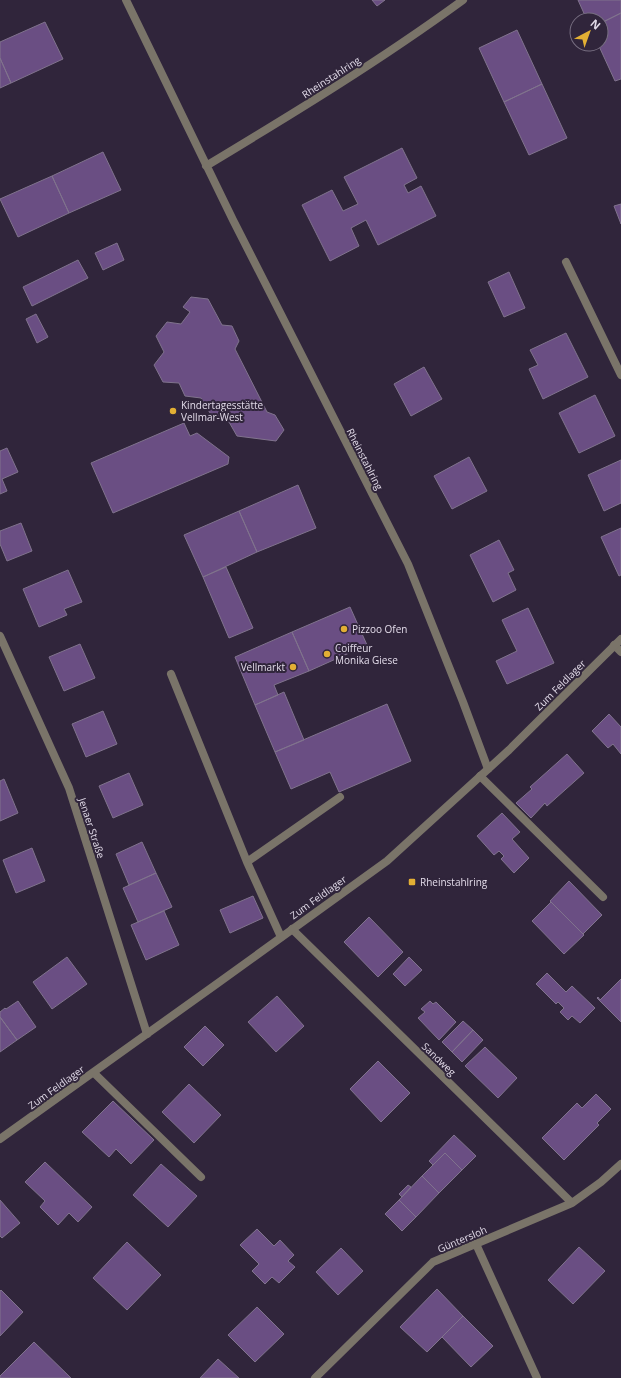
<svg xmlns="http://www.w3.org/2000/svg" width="621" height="1378" viewBox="0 0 621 1378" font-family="'Open Sans',sans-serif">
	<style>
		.building { fill: #6a4e83; stroke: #80738d }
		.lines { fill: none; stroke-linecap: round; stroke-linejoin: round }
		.service { stroke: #7a7469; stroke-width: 8 }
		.minor { stroke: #7a7469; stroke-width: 8 }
		.tertiary { stroke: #7a7469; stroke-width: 8 }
		.poi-dot { fill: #e2af34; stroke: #30253b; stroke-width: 1.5 }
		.labels { text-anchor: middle; stroke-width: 4; stroke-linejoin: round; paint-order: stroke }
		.street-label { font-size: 10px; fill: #e2dbe9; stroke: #30253b }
		.poi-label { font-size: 10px; fill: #e2dbe9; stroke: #30253b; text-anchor: start }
	</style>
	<rect width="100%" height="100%" fill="#30253b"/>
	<path class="building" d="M372,0H385L377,6Z
		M578,0H621V13L601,23V20H587Z
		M621,13V79L615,81L598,44H601V23Z
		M45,22L63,59L11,83L0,58V42Z
		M517,30L542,84L504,102L479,48Z
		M0,58L11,83L0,88Z
		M542,84L567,138L529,155L504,102Z
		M402,148L417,178L404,185L408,193L421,186L436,216L378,245L366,220L351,228L359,246L330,261L302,205L332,190L343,211L358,204L344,177Z
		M103,152L121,190L69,213L52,176Z
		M52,176L69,213L18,237L0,199Z
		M621,204V224L614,206Z
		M117,243L124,260L103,270L95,253Z
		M78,260L88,278L32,306L23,287Z
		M509,272L525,308L504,317L488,282Z
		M191,297L208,299L222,325L232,326L239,341L235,349L267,412L275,415L284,430L276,441L237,436L229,422L213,418L201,398L185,396L179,383L163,382L154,365L164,352L156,336L167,322L181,324L190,312L183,307Z
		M36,314L48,337L37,343L26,319Z
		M566,333L588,377L543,399L529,369L538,365L530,350Z
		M424,367L442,399L411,416L394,384Z
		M595,395L615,436L579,453L559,413Z
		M184,423L190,436L197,433L229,457L228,464L113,513L91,463Z
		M7,448L18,472L2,479L7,491L0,494V451Z
		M469,457L487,491L452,509L434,476Z
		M621,460V503L604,511L588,475Z
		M298,485L316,528L257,552L239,511Z
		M239,511L257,552L203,577L184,535Z
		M21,523L32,551L7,561L0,544V531Z
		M621,528V575L619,576L601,537Z
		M499,540L514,570L508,573L516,590L493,602L470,555Z
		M226,567L253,628L229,638L203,577Z
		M68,570L82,602L64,609L67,615L39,627L23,589Z
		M350,607L367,645L309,671L292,632Z
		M528,608L554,663L507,684L496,661L517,651L502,620Z
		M292,632L309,671L274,685L278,695L255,705L235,657Z
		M80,644L95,678L64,691L49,657Z
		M284,692L304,740L275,752L255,705Z
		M387,704L411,761L339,792L330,772L291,789L275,752Z
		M103,711L117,744L86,757L72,724Z
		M609,714L621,727V754L613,744L608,748L592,731Z
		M567,754L584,773L547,806L545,803L531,818L516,803L532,789L530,787Z
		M129,773L143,805L113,818L99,786Z
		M4,779L18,813L0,821V781Z
		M502,813L520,832L512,839L529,858L514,873L501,859L504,856L499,851L494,855L477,836Z
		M142,842L156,873L129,885L116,854Z
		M32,848L45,881L16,893L3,860Z
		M156,873L172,907L138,922L123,888Z
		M569,881L602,915L583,934L550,901Z
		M253,896L263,918L230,933L220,910Z
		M551,902L584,935L564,954L532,921Z
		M164,911L179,945L146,960L131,925Z
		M369,917L403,952L378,977L344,942Z
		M67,957L87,984L52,1009L33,982Z
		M409,957L422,970L405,986L393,974Z
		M547,973L566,992L572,986L595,1008L580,1023L572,1016L568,1020L560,1012L564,1008L558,1002L556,1004L536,984Z
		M621,979V1022L597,998L598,997L600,1000Z
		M277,996L304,1026L276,1052L248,1022Z
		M18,1001L36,1027L17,1040L0,1017V1012L5,1008L6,1009Z
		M430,1001L433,1004L436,1002L456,1022L439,1040L418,1018L425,1012L421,1009Z
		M0,1017L17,1040L0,1052Z
		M463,1021L473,1030L452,1052L442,1042Z
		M205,1026L224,1045L203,1066L184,1047Z
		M473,1030L483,1040L462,1062L452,1052Z
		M485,1047L517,1078L498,1098L465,1066Z
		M378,1061L410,1093L381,1122L350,1089Z
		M189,1084L221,1115L194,1143L162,1112Z
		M596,1094L611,1109L597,1123L599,1125L564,1160L542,1138L577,1103L582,1108Z
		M113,1101L154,1140L131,1164L116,1149L109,1157L82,1132Z
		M454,1135L476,1156L462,1170L445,1153L433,1165L429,1161Z
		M445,1153L462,1170L439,1193L422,1176Z
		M45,1162L92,1207L78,1222L69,1213L58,1225L40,1207L45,1201L25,1182Z
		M161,1164L197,1196L168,1227L133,1195Z
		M422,1176L439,1193L416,1217L399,1200Z
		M408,1185L411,1187L402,1197L399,1194Z
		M0,1200L20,1223L2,1238L0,1236Z
		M399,1200L416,1217L402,1231L385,1214Z
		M257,1229L274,1246L280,1240L294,1255L288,1261L295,1267L279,1283L272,1277L265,1284L252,1271L259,1264L240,1245Z
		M127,1242L161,1275L127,1310L93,1278Z
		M579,1247L605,1271L573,1304L548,1280Z
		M341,1248L363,1271L338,1295L316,1272Z
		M437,1289L463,1316L427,1352L400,1327Z
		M1,1290L23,1312L0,1336V1291Z
		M257,1307L284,1334L255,1362L228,1335Z
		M463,1316L493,1346L471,1367L442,1337Z
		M34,1342L71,1378H0V1376Z
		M218,1359L239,1378H200Z"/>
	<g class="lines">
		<path class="service" d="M614,645L621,652
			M171,674L247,862L281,937
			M480,776L603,897
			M247,862L340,797
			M94,1073L201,1177"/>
		<path class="minor" d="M126,0L233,220L408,564L463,702L488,769
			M206,166C294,113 381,60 463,0
			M566,262L621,375
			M0,636L69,788L147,1034
			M292,929L572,1203
			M476,1244L537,1378
			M315,1378L433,1262L572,1203L601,1182L621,1164"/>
		<path class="tertiary" d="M0,1139L218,983L387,861L509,750L621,639"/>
	</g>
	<g class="poi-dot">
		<circle cx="173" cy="411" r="4"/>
		<circle cx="344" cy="629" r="4"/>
		<circle cx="327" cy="654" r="4"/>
		<circle cx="293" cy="667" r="4"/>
		<rect x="408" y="878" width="8" height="8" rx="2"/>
	</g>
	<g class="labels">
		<g class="street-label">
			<text transform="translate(331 77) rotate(-33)" y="4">Rheinstahlring</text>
			<text transform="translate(365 459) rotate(63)" y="4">Rheinstahlring</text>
			<text transform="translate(560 685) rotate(-45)" y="4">Zum Feldlager</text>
			<text transform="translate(92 828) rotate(72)" y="4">Jenaer Straße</text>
			<text transform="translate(318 897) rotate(-36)" y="4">Zum Feldlager</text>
			<text transform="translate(439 1059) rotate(44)" y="4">Sandweg</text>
			<text transform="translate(56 1087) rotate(-36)" y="4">Zum Feldlager</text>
			<text transform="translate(462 1239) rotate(-23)" y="4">Güntersloh</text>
		</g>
		<g class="poi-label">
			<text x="181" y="409">Kindertagesstätte<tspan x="181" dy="12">Vellmar-West</tspan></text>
			<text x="352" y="633">Pizzoo Ofen</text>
			<text x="335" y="652">Coiffeur<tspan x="335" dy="12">Monika Giese</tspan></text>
			<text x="285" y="671" text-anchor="end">Vellmarkt</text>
			<text x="420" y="886">Rheinstahlring</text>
		</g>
	</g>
	<g transform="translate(589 32) rotate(41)"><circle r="19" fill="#30253b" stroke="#776e81"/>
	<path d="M0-3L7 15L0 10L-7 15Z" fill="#e2af34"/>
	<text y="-6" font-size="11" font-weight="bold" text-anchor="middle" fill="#e2dbe9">N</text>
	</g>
</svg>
